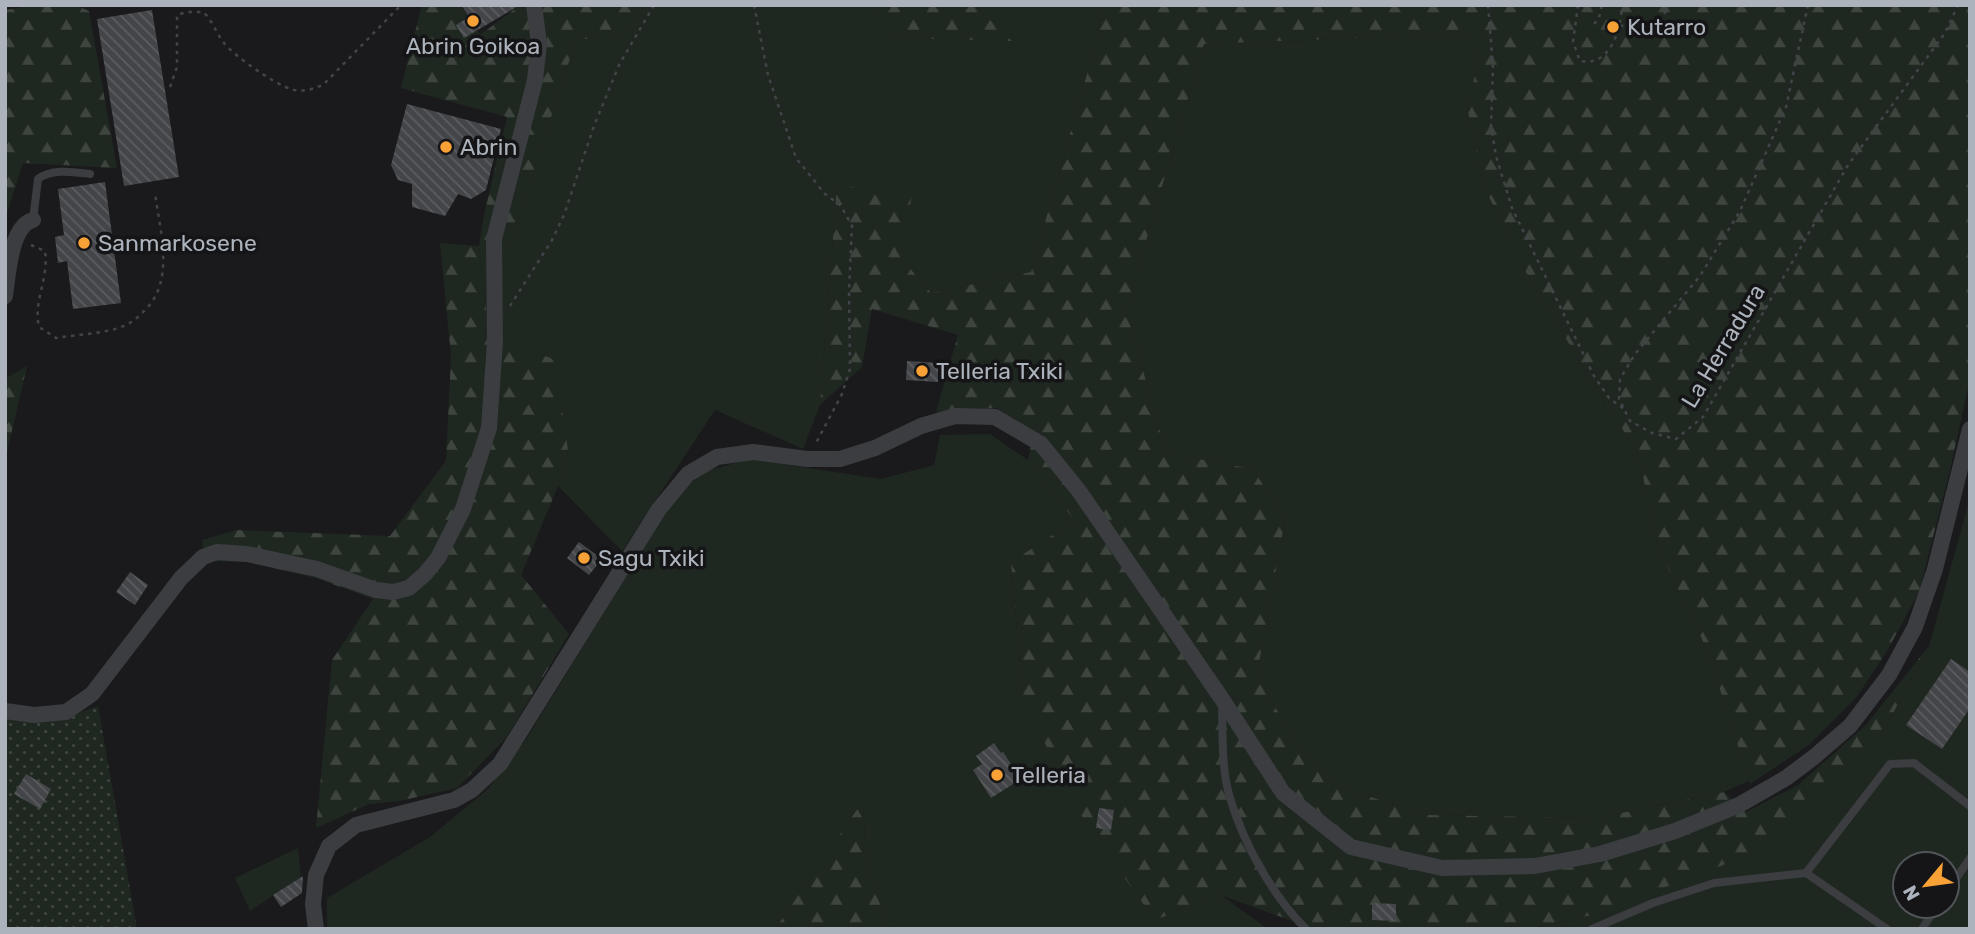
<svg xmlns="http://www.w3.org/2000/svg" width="1975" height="934" viewBox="0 0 1975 934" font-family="Rubik,sans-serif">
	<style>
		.grass { fill: #1f2820; fill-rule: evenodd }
		.forest { fill: url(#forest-firs) }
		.park { fill: url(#park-dots) }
		.building { fill: url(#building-back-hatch) }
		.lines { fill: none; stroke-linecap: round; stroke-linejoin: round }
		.path { stroke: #414448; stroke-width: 2.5; stroke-dasharray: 3.5 5; stroke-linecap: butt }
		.lane { stroke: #3b3d41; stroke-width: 8 }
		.street { stroke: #3b3d41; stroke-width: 16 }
		.poi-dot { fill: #f7a137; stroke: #151517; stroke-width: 2.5 }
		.labels { text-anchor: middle; stroke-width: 7; stroke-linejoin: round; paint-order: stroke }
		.poi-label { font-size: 23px; fill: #acb3bc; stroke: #151517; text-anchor: start }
		.street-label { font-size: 23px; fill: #acb3bc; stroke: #151517 }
	</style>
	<defs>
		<pattern id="forest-firs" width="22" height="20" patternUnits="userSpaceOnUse" patternTransform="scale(1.75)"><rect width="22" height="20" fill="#1f2820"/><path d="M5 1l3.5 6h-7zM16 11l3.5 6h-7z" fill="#3d453e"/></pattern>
		<pattern id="park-dots" width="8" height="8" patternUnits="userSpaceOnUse" patternTransform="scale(1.75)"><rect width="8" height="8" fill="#1f2820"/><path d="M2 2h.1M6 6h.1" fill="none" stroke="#3d453e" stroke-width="1.8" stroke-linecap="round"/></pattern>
		<pattern id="building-back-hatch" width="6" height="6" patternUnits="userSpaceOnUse" patternTransform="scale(1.75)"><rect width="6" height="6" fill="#444549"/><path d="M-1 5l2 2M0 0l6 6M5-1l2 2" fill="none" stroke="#5c5d61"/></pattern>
	</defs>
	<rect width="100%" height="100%" fill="#1a1a1c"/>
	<path class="grass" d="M645,5H870L897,38L1010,40L974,5H1103L1098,35L1031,272L931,293L837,185L820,405L803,449L715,410L622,551L558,486L568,451L489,333L479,247L511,241L576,40L623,35Z
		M1482,33L1468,112L1485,189L1527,274L1597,390L1638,453L1658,548L1708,652L1749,781L1724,792L1597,818L1428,815L1342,788L1297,746L1257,674L1285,520L1253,469L1166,453L1126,309L1204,44Z
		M990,434L1028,460L1075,521L1011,563L1023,700L1155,919L1221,895L1268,929H889L866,864L863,802L775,929H327V898L430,837L488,789L527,738L673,499L703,472L749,459L881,479L934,465L940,435Z
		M1970,498V929H1529L1592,915L1882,734L1929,646ZM1905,864H1947V906H1905Z
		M298,848L301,877L250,911L235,878Z"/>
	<path class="forest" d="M36,5H75L89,11L117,168L23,163L5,219V10Z
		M422,5H460L480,35L520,5H645L623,35L576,40L511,241L479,247L489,333L555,360L568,451L558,486L521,575L569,634L506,738L457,788L399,801L369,804L316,828L332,660L373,599L316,578L248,562L204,561L202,540L237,530L390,536L446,461L451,356L440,243L479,246L484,215L507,117L401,88Z
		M870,5H974L1012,41L897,38Z
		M1103,5H1970V379L1950,470L1919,592L1887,651L1856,698L1810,744L1750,784L1708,652L1658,548L1638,453L1597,390L1527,274L1485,189L1468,112L1482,33L1204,44L1126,309L1166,453L1253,469L1285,520L1257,674L1297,746L1342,788L1428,815L1597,818L1724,792L1746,812L1798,785L1866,725L1929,646L1882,734L1744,857L1592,915L1529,929H1314L1221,895L1155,920L1087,826L1023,700L1011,562L1075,521L1028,460L1034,431L997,408L936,412L958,335L872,309L862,367L820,405L837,185L912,194L901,258L931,293L1031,272L1098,35Z
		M27,366L5,461V379Z
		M863,801L866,864L889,929H775Z"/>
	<path class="park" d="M98,706L137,929H5V714L57,721Z"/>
	<path class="building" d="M461,5H520L464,38L456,25L469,17Z
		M152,10L179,177L124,186L97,19Z
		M407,104L501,129L486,190L471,199L458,194L445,216L412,207V184L398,180L391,165Z
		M105,182L121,303L73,309L67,261L58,263L55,237L64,235L58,189Z
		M907,361L938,363V382L906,380Z
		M579,542L602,559L589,575L567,558Z
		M130,572L148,585L135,605L116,592Z
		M1951,659L1970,672V708L1942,749L1906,725Z
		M994,743L1001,753L1003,752L1021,779L991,798L973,770L982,764L976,756Z
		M26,774L51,789L40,809L14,794Z
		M1099,808L1114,810L1111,830L1096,828Z
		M303,876L302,893L281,907L273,895Z
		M1372,903L1396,904V921L1372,920Z"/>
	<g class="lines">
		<path class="path" d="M754,5L768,75L796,158L825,194L841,206L852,226L849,291L850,369L842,394L816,443
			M1488,5L1493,67L1491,126L1496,156L1512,208L1594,376L1609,398L1624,409
			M1578,5L1573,42L1580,61C1611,67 1621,29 1622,5
			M1808,5L1786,107L1740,211L1700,276L1635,354L1620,379L1619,399L1630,421L1652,433L1676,439L1703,417L1848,165L1945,33L1958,5
			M1594,24L1599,18L1602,5
			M1620,25L1645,35L1657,33L1662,17L1670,5
			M170,87L177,67V15L187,12H203C213,21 216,33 224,43C234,56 276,85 291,89C302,93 312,89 323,85L401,5
			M31,245L45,251C49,280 33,300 39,327L56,338C75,335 96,334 115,329C126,326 136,320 143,312C176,282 160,232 155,193
			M510,306L552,240L564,215L594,126L619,65L654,5"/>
		<path class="lane" d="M33,220L38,179C52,168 73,172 90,174
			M1222,705C1223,736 1221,768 1230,798C1244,844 1271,894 1306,929
			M1806,873L1890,764L1914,763L1970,806
			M1947,892L1970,858
			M1592,929L1653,903L1714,883L1806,873L1887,929
			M1922,929L1937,906"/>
		<path class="street" d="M5,296C8,277 10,226 33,220
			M5,711L34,715L66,712L92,694L181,578L203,557L217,552L247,554L317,569L376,590L393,592L409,588L425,574L438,558L463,509L489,428L495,342L494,239L535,80L539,44L534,5
			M316,929L313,904L316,875L329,846L356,825L454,800L472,790L500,764L659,509L688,474L717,457L753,452L807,459H840L875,448L921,426L955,416L995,417L1041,444L1079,491L1222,699L1283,793L1351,847L1442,868L1535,866L1600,854L1675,831L1739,805L1786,778L1814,757L1850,726L1889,675L1915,627L1935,569L1970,429"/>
	</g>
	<g class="poi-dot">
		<circle cx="473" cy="21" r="7"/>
		<circle cx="1613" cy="27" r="7"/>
		<circle cx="446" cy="147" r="7"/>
		<circle cx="84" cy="243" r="7"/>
		<circle cx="922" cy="371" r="7"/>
		<circle cx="584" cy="558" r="7"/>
		<circle cx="997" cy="775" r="7"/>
	</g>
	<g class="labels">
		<g class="poi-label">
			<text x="1627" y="35">Kutarro</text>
			<text x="473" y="54" text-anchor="middle">Abrin Goikoa</text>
			<text x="460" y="155">Abrin</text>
			<text x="98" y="251">Sanmarkosene</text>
			<text x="936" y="379">Telleria Txiki</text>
			<text x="598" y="566">Sagu Txiki</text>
			<text x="1011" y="783">Telleria</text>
		</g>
		<g class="street-label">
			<text transform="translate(1723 346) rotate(-59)" y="8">La Herradura</text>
		</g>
	</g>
	<rect width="1975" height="934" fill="none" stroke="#acb3bc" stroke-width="14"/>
	<g transform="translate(1926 885) rotate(241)"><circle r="33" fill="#151517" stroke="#515459" stroke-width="2"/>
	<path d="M0-5L12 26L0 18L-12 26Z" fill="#f7a137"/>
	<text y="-10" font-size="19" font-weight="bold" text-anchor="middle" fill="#acb3bc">N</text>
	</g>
</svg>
